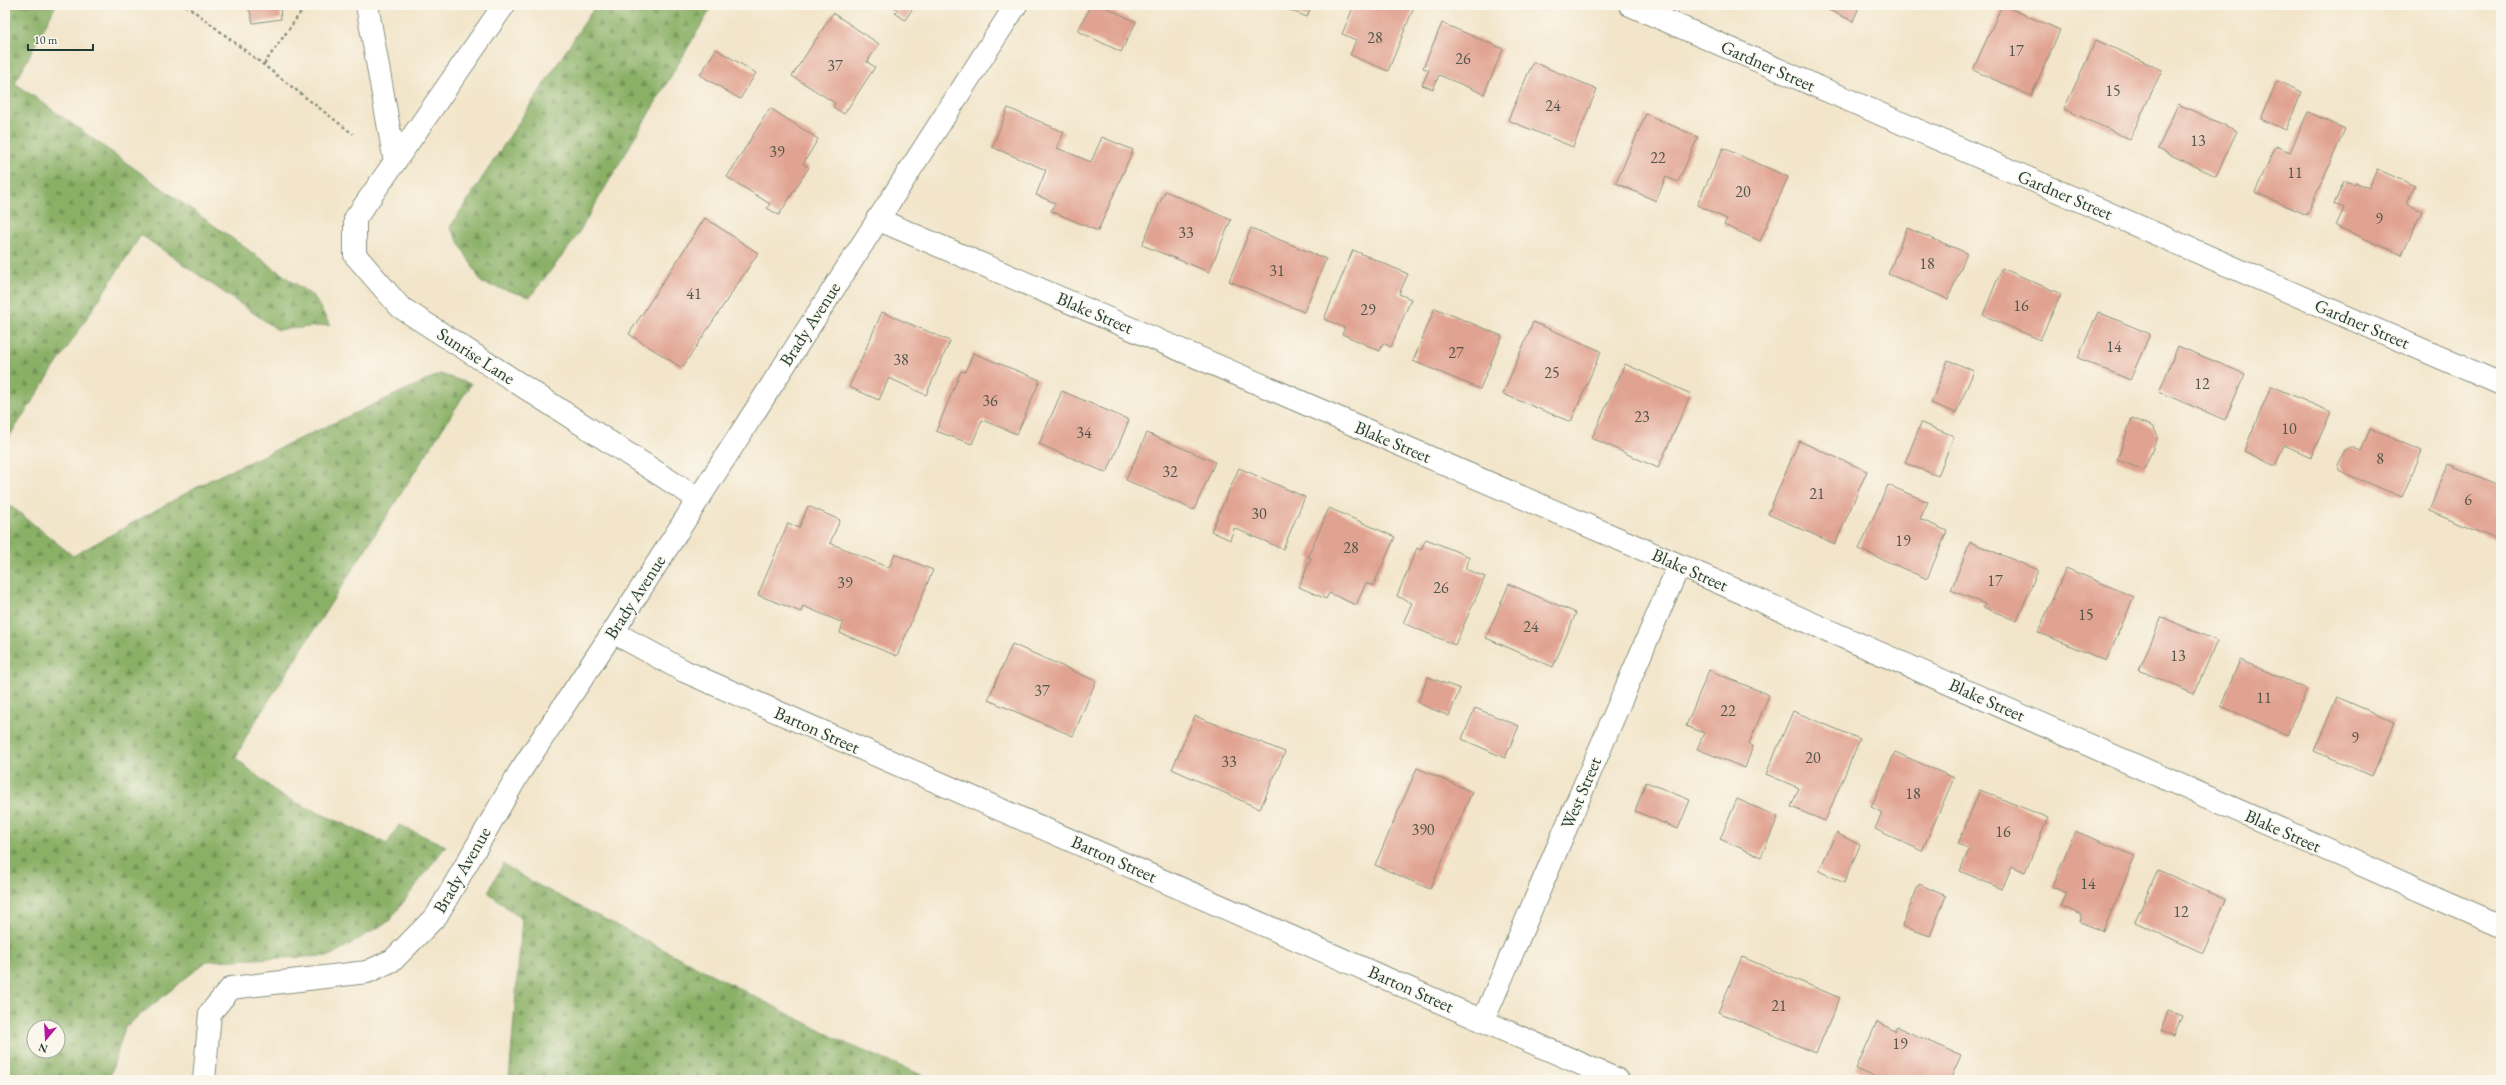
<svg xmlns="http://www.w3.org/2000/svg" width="2506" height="1085" viewBox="0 0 2506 1085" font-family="'EB Garamond',serif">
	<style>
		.forest { fill: url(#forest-firs); stroke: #54764d; fill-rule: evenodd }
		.building { fill: #e1a391 }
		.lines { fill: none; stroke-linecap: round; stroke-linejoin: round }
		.minor-casing { stroke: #88917f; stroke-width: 24 }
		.path { stroke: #88917f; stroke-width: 2.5; stroke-dasharray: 3 3; stroke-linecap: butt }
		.minor { stroke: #fff; stroke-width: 22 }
		.labels { text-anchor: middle; stroke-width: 3; stroke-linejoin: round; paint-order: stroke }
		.number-label { font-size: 16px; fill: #50564b }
		.street-label { font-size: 18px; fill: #1f3d34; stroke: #fbf7ec }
	</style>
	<defs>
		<pattern id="forest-firs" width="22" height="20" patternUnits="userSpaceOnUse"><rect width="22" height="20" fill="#8ab066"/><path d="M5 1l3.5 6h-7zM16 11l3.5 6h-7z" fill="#709055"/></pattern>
	</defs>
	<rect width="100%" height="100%" fill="#fbf7ec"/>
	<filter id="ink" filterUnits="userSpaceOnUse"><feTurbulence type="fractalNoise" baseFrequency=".025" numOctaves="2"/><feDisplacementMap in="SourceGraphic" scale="8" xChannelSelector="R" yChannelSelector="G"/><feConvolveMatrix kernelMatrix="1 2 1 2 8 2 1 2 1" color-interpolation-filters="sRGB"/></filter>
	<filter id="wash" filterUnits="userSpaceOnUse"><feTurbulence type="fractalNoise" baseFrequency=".012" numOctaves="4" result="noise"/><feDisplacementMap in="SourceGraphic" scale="16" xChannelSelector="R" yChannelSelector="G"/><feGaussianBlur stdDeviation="0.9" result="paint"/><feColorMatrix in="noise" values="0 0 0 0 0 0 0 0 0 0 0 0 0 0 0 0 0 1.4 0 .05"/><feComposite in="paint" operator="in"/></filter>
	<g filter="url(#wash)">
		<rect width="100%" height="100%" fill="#f2e5ca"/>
		<path class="forest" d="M5,5H56L15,83L314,297L330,325L278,330L141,235L5,443Z
			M596,5H713L573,242L530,297L482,283L450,227Z
			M440,374L471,384L248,733L236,758L280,795L387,844L399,825L446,846L389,921L330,956L207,961L125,1027L109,1080H5V493L6,502L73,556L210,480ZM34,1027H58V1051H34Z
			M503,864L534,883L847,1044L934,1080H509L522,920L488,892Z"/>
		<g id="blocks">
			<path class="building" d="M243,5H280L281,19L253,23L250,11Z
				M891,5H915L905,20L895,13L898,10Z
				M1091,5H1101L1136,22L1121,52L1078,31Z
				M1277,5H1312L1307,17Z
				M1354,5L1414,7L1388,71L1350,55L1356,40L1342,34Z
				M1817,5H1860L1853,21Z
				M2002,5L2060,30L2031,96L1973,70Z
				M833,13L879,44L867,62L875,67L844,114L833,107L835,103L792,76Z
				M1442,23L1503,49L1484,94L1439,75L1433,89L1422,85L1429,70L1423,68Z
				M2096,40L2162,70L2130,139L2064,109Z
				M716,49L756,73L740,99L700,75Z
				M1533,62L1597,89L1573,147L1508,120Z
				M2277,81L2302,92L2286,130L2261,119Z
				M2178,104L2237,131L2216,176L2158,149Z
				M770,108L818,139L803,164L809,167L779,215L767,208L770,204L727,177Z
				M1008,108L1064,132L1057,148L1091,162L1102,137L1133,150L1098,231L1051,211L1055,203L1036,195L1046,170L992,147Z
				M2308,112L2345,129L2307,215L2255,192L2276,146L2290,152Z
				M1646,114L1698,137L1678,182L1666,177L1656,201L1616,183Z
				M1723,148L1788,177L1760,241L1724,225L1727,219L1697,205Z
				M2377,169L2415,186L2407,204L2422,211L2402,255L2336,226L2344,208L2334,204L2344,181L2354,184L2355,182L2369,188Z
				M1165,191L1231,220L1209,272L1142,245Z
				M705,218L758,253L682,368L629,334Z
				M1251,228L1326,259L1304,312L1229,281Z
				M1907,228L1967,253L1948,299L1888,274Z
				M1353,250L1408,274L1399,294L1411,299L1391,347L1383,343L1380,351L1342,334L1345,328L1324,319Z
				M2002,268L2061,294L2040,340L1983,315Z
				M1435,308L1502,336L1480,389L1413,361Z
				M882,312L950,341L926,395L889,378L879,400L849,387Z
				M2098,312L2150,334L2130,380L2078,358Z
				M1533,322L1601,351L1571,422L1503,394Z
				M2178,346L2245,374L2225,420L2159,392Z
				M973,353L1040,380L1017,434L982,420L972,444L936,431L961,371L965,372Z
				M1948,360L1974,371L1956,413L1931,403Z
				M1625,364L1691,394L1658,468L1592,438Z
				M2271,386L2331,412L2311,457L2284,445L2275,466L2244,451Z
				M1062,391L1129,420L1107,473L1039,444Z
				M2132,418L2153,427L2158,436L2144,470L2117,460Z
				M1921,423L1954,436L1938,476L1905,463Z
				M2370,429L2422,451L2402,497L2341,472L2338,465L2345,450L2351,447L2361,451Z
				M1147,433L1215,462L1194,510L1126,480Z
				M1799,441L1867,471L1835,544L1768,514Z
				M2448,464L2501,486V525L2495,539L2429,511Z
				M1239,468L1305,497L1283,549L1234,528L1230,540L1211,531Z
				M1888,485L1928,502L1920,519L1947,531L1927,579L1859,549Z
				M808,506L840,520L830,543L889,568L895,554L933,570L897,656L840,633L843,623L803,606L801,612L758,595L788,523L799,528Z
				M1329,508L1395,537L1373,586L1366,583L1356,605L1329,593L1326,599L1299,587L1311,558L1308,557Z
				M1426,539L1470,557L1465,569L1485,577L1455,645L1403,623L1412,603L1397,596L1417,548L1421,550Z
				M1970,542L2038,570L2017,621L1983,607L1985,604L1951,590Z
				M2066,568L2134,597L2106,661L2038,632Z
				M1509,584L1576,613L1553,667L1486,638Z
				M2162,617L2217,641L2194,694L2139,670Z
				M1012,644L1096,681L1073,736L988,700Z
				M2240,660L2307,689L2287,735L2221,706Z
				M1709,670L1769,695L1749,744L1753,746L1745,768L1697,749L1704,733L1686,726Z
				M1428,677L1460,689L1449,716L1418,703Z
				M2337,697L2395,722L2372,776L2314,751Z
				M1475,708L1519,726L1505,758L1462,739Z
				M1793,711L1860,739L1825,821L1791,807L1799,788L1766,774Z
				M1195,716L1285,752L1260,809L1172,769Z
				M1895,752L1954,778L1922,851L1875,829L1882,812L1871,807Z
				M1417,768L1472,792L1430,889L1375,865Z
				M1646,782L1690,800L1678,829L1635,811Z
				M1980,790L2048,818L2025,872L2012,866L2002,889L1960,871L1969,849L1958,844Z
				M1737,799L1778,817L1761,857L1720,839Z
				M2075,831L2135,856L2103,931L2080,922L2082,915L2061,906L2067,893L2052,887Z
				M1836,833L1860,845L1844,883L1819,871Z
				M2158,870L2226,900L2203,953L2135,922Z
				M1919,884L1946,896L1930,936L1902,926Z
				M1742,957L1840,998L1816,1053L1718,1012Z
				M2168,1010L2182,1015L2174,1036L2161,1031Z
				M1877,1022L1895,1031L1897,1027L1961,1055L1950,1080H1882L1856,1069Z"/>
		</g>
	</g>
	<g filter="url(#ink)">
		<use href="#blocks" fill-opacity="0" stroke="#88917f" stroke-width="1"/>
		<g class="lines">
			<defs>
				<path id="minor" d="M367,5L395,162
					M504,5L355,219V255L400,307L698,499
					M1630,5L2501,384
					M877,219L1679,565L2501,926
					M613,632L684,671L1618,1080
					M1483,1021L1679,565
					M204,1080L210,1013L231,988L367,972L393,960L437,915L519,773L613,632L1016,5"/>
			</defs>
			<use href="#minor" class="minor-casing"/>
			<path class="path" d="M186,5L353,134
				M264,64L306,5"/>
			<use href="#minor" class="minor"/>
		</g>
	</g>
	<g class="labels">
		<g class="number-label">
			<text x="1375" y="43">28</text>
			<text x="2016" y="56">17</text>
			<text x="1463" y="64">26</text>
			<text x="835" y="71">37</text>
			<text x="2113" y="96">15</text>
			<text x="1553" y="111">24</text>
			<text x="2198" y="146">13</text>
			<text x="777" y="157">39</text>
			<text x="1658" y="163">22</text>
			<text x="2295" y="178">11</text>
			<text x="1743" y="197">20</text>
			<text x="2379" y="224">9</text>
			<text x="1186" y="238">33</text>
			<text x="1927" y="269">18</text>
			<text x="1277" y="276">31</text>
			<text x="694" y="299">41</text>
			<text x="2021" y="311">16</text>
			<text x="1368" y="315">29</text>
			<text x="2114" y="352">14</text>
			<text x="1456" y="358">27</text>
			<text x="901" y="365">38</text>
			<text x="1552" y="378">25</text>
			<text x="2202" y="389">12</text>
			<text x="990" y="406">36</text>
			<text x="1642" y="422">23</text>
			<text x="2289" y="434">10</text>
			<text x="1084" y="438">34</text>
			<text x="2380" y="464">8</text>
			<text x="1170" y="477">32</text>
			<text x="1817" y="499">21</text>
			<text x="2468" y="505">6</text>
			<text x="1259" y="519">30</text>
			<text x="1903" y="546">19</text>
			<text x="1351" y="553">28</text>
			<text x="1995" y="586">17</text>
			<text x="845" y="588">39</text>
			<text x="1441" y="593">26</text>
			<text x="2086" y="620">15</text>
			<text x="1531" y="632">24</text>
			<text x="2178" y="661">13</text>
			<text x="1042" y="696">37</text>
			<text x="2264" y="703">11</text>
			<text x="1728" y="716">22</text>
			<text x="2355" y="743">9</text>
			<text x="1813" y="763">20</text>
			<text x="1229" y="767">33</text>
			<text x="1913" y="799">18</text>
			<text x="1423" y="835">390</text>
			<text x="2003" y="837">16</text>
			<text x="2088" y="889">14</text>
			<text x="2181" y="917">12</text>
			<text x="1779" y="1011">21</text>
			<text x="1900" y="1049">19</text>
		</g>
		<g class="street-label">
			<text transform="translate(1768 66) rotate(24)" y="6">Gardner Street</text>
			<text transform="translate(2065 195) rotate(23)" y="6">Gardner Street</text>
			<text transform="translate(1095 313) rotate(23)" y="6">Blake Street</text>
			<text transform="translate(810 324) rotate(-57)" y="6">Brady Avenue</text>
			<text transform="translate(2362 324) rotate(23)" y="6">Gardner Street</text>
			<text transform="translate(476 356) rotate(33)" y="6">Sunrise Lane</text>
			<text transform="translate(1393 442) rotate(23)" y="6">Blake Street</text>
			<text transform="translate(1690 570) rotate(24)" y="6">Blake Street</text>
			<text transform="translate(635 597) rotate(-57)" y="6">Brady Avenue</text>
			<text transform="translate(1987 700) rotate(24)" y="6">Blake Street</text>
			<text transform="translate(817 730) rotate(24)" y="6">Barton Street</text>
			<text transform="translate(1581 793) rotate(-67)" y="6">West Street</text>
			<text transform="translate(2283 831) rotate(24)" y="6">Blake Street</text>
			<text transform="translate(1114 859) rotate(24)" y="6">Barton Street</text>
			<text transform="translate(462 870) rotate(-60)" y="6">Brady Avenue</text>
			<text transform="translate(1411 989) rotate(24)" y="6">Barton Street</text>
		</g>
	</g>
	<rect width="2506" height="1085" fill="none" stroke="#fbf7ec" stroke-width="20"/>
	<g transform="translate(46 1039) rotate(198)"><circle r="19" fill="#fbf7ec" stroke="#a3ada2"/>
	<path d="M0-3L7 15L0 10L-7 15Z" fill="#b5179e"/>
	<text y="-6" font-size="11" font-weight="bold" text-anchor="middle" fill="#1f3d34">N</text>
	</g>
	<path d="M28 44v6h65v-6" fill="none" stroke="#1f3d34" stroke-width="2"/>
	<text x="34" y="44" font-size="12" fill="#1f3d34" stroke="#fbf7ec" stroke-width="3" paint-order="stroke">10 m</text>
</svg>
